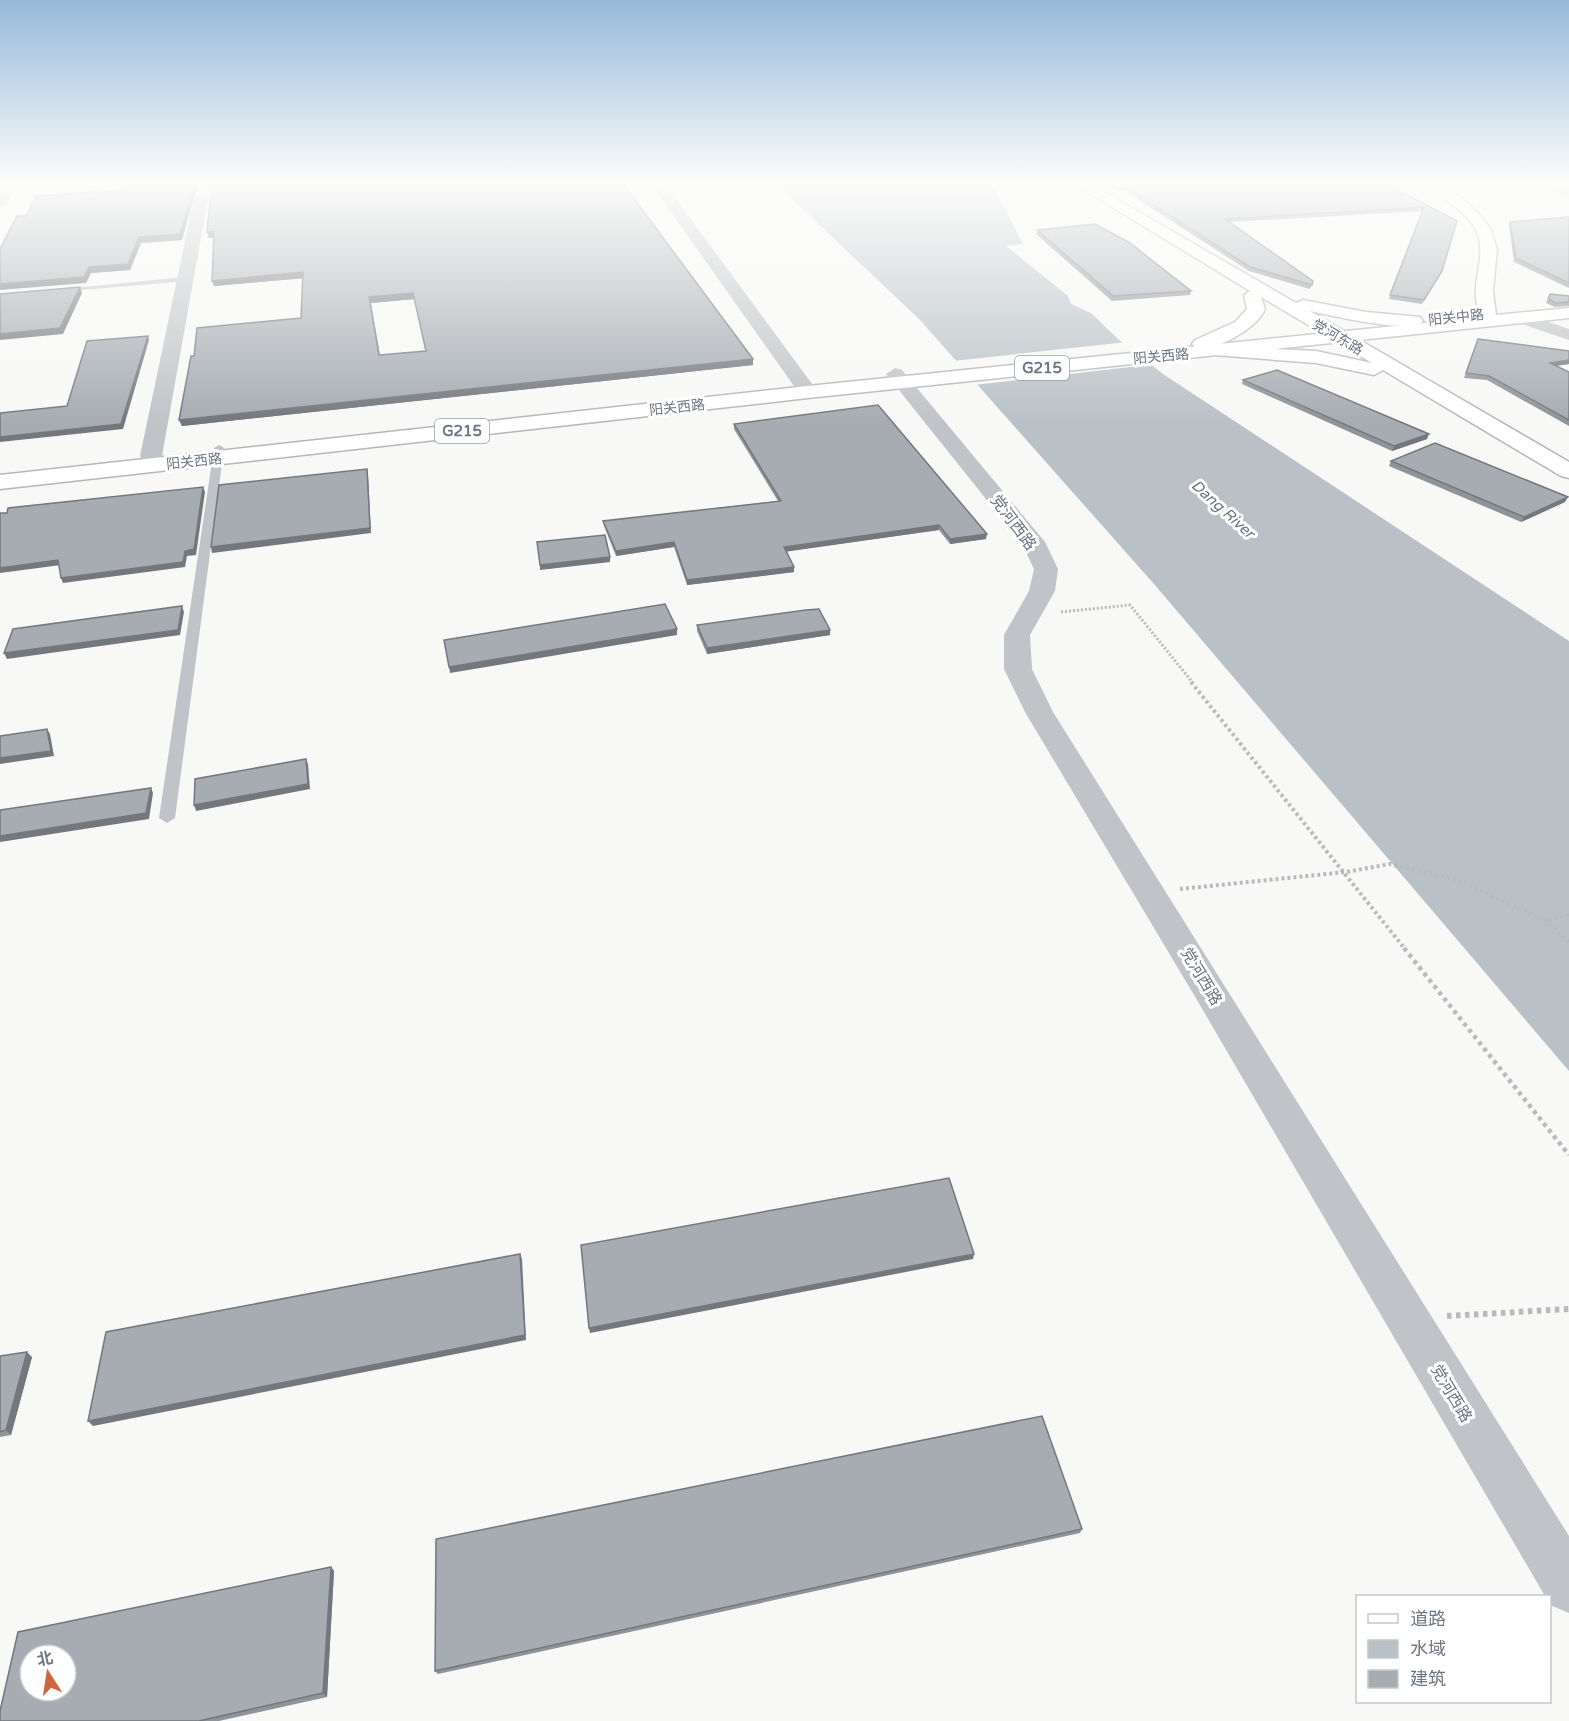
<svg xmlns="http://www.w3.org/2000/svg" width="1569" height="1721" viewBox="0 0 1569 1721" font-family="'Varela Round','Noto Sans SC',sans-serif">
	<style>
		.water { fill: #b9c1c6 }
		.pier { fill: #f8f8f6 }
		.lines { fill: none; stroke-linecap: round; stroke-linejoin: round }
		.secondary-casing { stroke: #b3b7bb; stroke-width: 3 }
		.trunk-casing { stroke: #b4b7ba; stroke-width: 3 }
		.path-far3 { stroke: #b8bbbe; stroke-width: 3; stroke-dasharray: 2 2; stroke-linecap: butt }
		.path-far2 { stroke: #b8bbbe; stroke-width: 4; stroke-dasharray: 3 3; stroke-linecap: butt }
		.path-far1 { stroke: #b8bbbe; stroke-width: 4.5; stroke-dasharray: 4 4; stroke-linecap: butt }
		.path { stroke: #b8bbbe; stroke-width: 6; stroke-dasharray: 4.5 4.5; stroke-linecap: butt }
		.service { fill: #c0c3c7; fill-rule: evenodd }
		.minor { fill: #c0c3c7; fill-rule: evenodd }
		.tertiary { fill: #c0c3c7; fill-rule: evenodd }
		.secondary { fill: #fff; fill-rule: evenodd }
		.trunk { fill: #fff; fill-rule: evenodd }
		.wall { fill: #8f9499; fill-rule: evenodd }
		.shaded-wall { fill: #74787d }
		.building { fill: #a6acb2; stroke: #74787d; stroke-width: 1.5; fill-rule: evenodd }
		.labels { text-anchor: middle; stroke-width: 6; stroke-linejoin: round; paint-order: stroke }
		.far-street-label { font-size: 14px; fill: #6b7783; stroke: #fff }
		.shield { fill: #fff; stroke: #97a0a8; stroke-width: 1.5 }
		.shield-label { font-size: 15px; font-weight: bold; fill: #6b7783 }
		.far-water-label { font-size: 15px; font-style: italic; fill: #67777f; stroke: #fff }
		.street-label { font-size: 16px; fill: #6b7783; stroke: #fff }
	</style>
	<rect width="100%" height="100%" fill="#f8f8f6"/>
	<path class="water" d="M774,182H991L1023,244L1006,246L1068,296L1071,304L1091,313L1118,339L1163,374L1569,641V1071L1154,584L920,320Z"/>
	<path class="pier" d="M1127,342L1156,364L974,385L953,361Z"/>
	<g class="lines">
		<defs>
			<path id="secondary" d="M1071,182H1087L1296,303L1303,300L1366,312L1420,317L1423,321C1412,335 1328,315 1310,311L1569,462V478L1561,476L1383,370L1374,375L1316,363L1213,355L1210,351L1219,346L1316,351L1372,363L1261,297L1265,309C1258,328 1214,353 1195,348L1192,344L1195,340L1235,322L1247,309L1244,295L1250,291Z"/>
			<path id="trunk" d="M1425,182H1440L1473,207L1490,228L1497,249L1493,291L1496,315L1569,308V318L808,398L0,489V475L808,386L1483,317C1464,291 1490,258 1476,230C1465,208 1440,200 1425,182Z"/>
		</defs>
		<use href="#secondary" class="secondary-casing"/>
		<use href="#trunk" class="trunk-casing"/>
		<path class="path-far3" d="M1061,612L1130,605L1193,683"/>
		<path class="path-far2" d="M1191,682L1405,949
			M1180,889L1346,872L1390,864L1458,880L1545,920
			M1569,915L1545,920L1569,942"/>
		<path class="path-far1" d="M1404,948L1569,1155"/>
		<path class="path" d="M1447,1316L1569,1309"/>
		<path class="service" d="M185,277L188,281L57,292L53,290Z
			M219,445L224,448L175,818L167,823L159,818L214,448Z"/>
		<path class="minor" d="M1532,182H1551L1569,189V198Z
			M201,194L208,198L162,456L159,461H143L140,456L194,198Z
			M1522,313L1569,329V340L1516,322L1513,318Z"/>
		<path class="tertiary" d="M6,182H19L5,207L0,208V192Z
			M654,182H668L670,191L818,392L815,396H801L656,191Z
			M895,368L902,370L1045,542L1058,569L1055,591L1030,635L1032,669L1053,712L1569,1536V1613L1550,1605V1596H1545L1197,1000L1025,712L1004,669V635L1029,591L1034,569L1022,544L886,374Z"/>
		<use href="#secondary" class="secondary"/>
		<use href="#trunk" class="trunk"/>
	</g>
	<path class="wall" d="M128,182H625L626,188L753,359V365L182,426L179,420L194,356L301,318L303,278L214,286L213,237L209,238L212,185L198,183L182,240L141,243L130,270L91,273L86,283L26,216L125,190ZM415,299L426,351L380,355L371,303Z
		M1106,182H1382L1457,221L1440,275L1422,304L1389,299L1423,211L1230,222L1313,281L1310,289L1249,271L1125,191H1119Z
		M1569,217V288L1514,262L1509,226L1510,222Z
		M1037,230L1191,291L1190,295L1112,301L1036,234Z
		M1550,294L1569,296V306L1555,307L1546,303Z
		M1478,339L1569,351V364L1556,366L1569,372V426L1487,380L1464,378Z
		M1243,380L1427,439L1392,451L1242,384Z
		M734,424L986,539L950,544L939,530L787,551L794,572L687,585L674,547L616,556L604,526L603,521L778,501L734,429Z
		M1391,461L1565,502L1521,522L1389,466Z
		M697,625L830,635L707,654L697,631Z
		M0,1356L32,1357L11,1435L0,1437Z
		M1082,1529L1080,1533L438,1674L435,1671Z
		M331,1567L334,1571L327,1697L219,1721H0Z"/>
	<path class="shaded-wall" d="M195,182H198L182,240L141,243L130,270L91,273L86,283L0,290V284L89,267L139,237Z
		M1126,187L1125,191H1119L1120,188Z
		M207,232H214L215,237L209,238Z
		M303,272L305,278L214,286L212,281Z
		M80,287L82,293L63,334L0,340V334Z
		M413,293L415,299L371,303L369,297Z
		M148,336L149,340L123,429L0,442V437L121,424Z
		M753,359V365L182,426L179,420Z
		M1569,360V364L1548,367L1550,363Z
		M1429,434L1427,439L1392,451L1394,446Z
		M367,469L368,474L371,533L212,553L211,547Z
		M203,487L205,492L196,555L187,556L185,567L63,583L61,578L185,551Z
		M1568,497L1565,502L1521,522L1524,517Z
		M939,525V530L784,552V547Z
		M987,534L986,539L950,544V539Z
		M674,542V547L616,556V551Z
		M610,557V562L540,570V565Z
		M58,560L61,565L0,573V568Z
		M794,567V572L687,585V580Z
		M182,606L184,612L180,635L7,659L4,653Z
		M677,629V635L450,673L449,667Z
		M830,630V635L707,654V648Z
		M47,729L50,734L54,756L0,764V758Z
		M306,759L308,764L310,789L196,811L194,805Z
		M151,788L153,793L149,819L0,842V836Z
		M520,1254L522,1259L526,1340L93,1426L88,1421Z
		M974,1254L973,1259L590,1333L589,1328Z
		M27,1352L32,1357L11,1435L6,1430Z
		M331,1567L334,1571L327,1697L323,1693Z"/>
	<path class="building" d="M128,182H195L180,234L139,237L128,264L89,267L84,277L0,284V249L17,216H26L36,196L125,190Z
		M212,182H625L626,188L753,359L179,420L191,356H194L197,328L301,318L303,272L212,281L214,232H207ZM413,293L426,351L379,355L369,297Z
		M1112,182H1382L1457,221L1442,271L1424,300L1390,295L1424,207L1225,219L1313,281L1312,285L1250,267L1126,187L1120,188Z
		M1569,217V283L1516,258L1510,222Z
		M1095,224L1130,243L1191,291L1113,296L1037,230Z
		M80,287L60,328L0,334V294Z
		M1550,294L1569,296V302L1556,303L1548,299Z
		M148,336L121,424L0,437V413L67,406L87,341Z
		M1478,339L1569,351V360L1550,363L1569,372V420L1489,376L1466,373Z
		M1277,370L1429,434L1394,446L1243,380Z
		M878,405L987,534L950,539L939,525L784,547L794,567L687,580L674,542L616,551L603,521L781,501L734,424Z
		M1435,443L1568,497L1524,517L1391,461Z
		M367,469L370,528L211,547L219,485Z
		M203,487L194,549L185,551L183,562L61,578L58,560L0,568V513H7L8,508Z
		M605,535L610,557L540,565L537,542Z
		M665,604L677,629L449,667L444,640Z
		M182,606L178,630L4,653L13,629Z
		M819,609L830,630L707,648L697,625L806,610Z
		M47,729L51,751L0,758V736Z
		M306,759L308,784L194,805L195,779Z
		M151,788L146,813L0,836V810Z
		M949,1178L974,1254L589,1328L581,1245Z
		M520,1254L525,1335L88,1421L106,1332Z
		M27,1352L6,1430L0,1432V1356Z
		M1042,1416L1082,1529L435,1671L436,1539Z
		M331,1567L323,1693L199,1721H0V1711L18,1632ZM30,1655H66V1691H30Z"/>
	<linearGradient id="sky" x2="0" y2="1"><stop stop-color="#95b9da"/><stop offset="0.43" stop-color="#fcfcfb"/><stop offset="1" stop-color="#fcfcfb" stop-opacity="0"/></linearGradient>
	<rect width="1569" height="423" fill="url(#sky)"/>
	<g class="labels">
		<g class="far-street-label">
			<text transform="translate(1456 317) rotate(-6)" y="5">阳关中路</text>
			<text transform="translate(1338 337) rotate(30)" y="5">党河东路</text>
			<text transform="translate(1161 356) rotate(-5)" y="5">阳关西路</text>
			<text transform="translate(677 407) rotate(-6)" y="5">阳关西路</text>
			<text transform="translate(194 461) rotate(-6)" y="5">阳关西路</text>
		</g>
		<g class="shield">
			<rect x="1015" y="356" width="54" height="24" rx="4.5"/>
			<rect x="435" y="419" width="54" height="24" rx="4.5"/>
		</g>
		<g class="shield-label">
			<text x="1042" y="373">G215</text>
			<text x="462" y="436">G215</text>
		</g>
		<g class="far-water-label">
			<text transform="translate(1223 509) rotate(42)" y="5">Dang River</text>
		</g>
		<g class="street-label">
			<text transform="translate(1014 522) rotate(53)" y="6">党河西路</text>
			<text transform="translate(1202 976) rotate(59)" y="6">党河西路</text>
			<text transform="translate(1452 1393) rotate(59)" y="6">党河西路</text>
		</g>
	</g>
	<rect x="1356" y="1595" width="195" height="108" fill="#ffffff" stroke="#c4c9cd" stroke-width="1.5"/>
	<rect x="1368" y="1614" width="30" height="9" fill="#ffffff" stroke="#c4c9cd" stroke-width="1.5"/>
	<text x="1410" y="1625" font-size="18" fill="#6b7783">道路</text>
	<rect x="1368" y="1640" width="30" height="18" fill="#b9c1c6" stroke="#c4c9cd" stroke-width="1.5"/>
	<text x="1410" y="1655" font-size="18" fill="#6b7783">水域</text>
	<rect x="1368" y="1670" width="30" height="18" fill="#a6acb2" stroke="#c4c9cd" stroke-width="1.5"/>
	<text x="1410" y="1685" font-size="18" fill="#6b7783">建筑</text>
	<g transform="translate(48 1673) rotate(348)"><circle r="28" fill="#ffffff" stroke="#c4c9cd" stroke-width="1.5"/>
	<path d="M0-4.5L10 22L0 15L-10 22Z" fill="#ce6740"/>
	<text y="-9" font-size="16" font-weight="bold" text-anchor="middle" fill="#6b7783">北</text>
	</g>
</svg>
